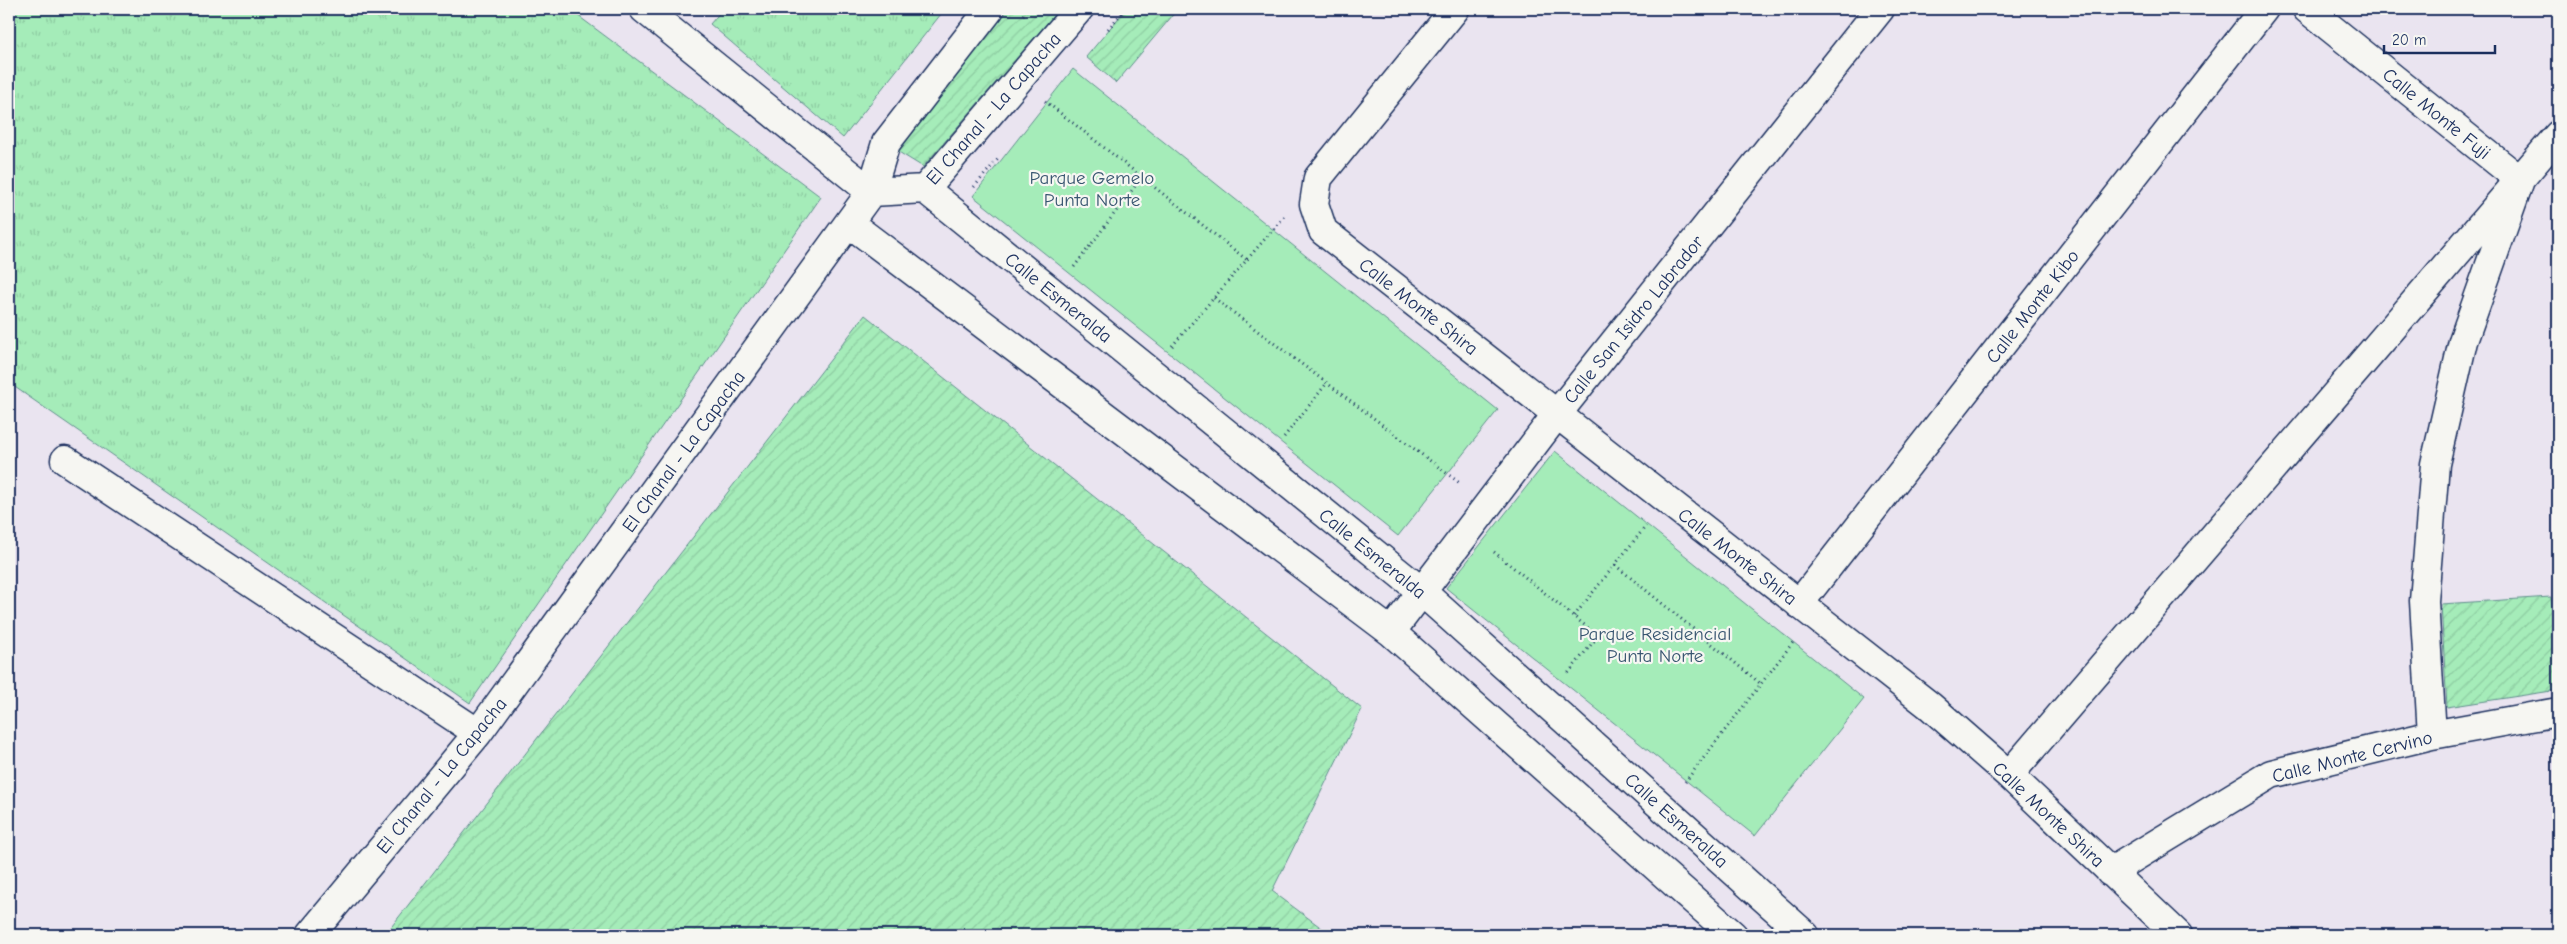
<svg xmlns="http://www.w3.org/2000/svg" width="2567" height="944" viewBox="0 0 2567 944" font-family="'Comic Neue',sans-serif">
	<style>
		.grass { fill: url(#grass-tufts); stroke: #608e8c }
		.park { fill: #a5ecb9; stroke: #608e8c }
		.garden { fill: url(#garden-furrows); stroke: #608e8c }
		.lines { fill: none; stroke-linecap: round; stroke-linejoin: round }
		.minor-casing { stroke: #1b2f5e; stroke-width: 31 }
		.path { stroke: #1b2f5e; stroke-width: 3; stroke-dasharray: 1 4; stroke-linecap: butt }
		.minor { stroke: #f6f6f2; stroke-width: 28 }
		.labels { text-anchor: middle; stroke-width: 4.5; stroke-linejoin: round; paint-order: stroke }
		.street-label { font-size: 19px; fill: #1b2f5e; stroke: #f6f6f2 }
		.park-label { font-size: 19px; fill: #375570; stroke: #f6f6f2 }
	</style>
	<defs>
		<pattern id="grass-tufts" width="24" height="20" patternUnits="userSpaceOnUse" patternTransform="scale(1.25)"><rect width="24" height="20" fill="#a5ecb9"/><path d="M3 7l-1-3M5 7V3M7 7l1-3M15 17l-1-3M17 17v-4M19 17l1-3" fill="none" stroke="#8dcba1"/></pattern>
		<pattern id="garden-furrows" width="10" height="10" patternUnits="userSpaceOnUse" patternTransform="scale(1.25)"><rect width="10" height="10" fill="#a5ecb9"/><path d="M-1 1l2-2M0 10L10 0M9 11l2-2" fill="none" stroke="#8dcba1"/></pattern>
	</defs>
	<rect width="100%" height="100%" fill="#eae4f0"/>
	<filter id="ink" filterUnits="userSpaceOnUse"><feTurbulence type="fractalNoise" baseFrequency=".02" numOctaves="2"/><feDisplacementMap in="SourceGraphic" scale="10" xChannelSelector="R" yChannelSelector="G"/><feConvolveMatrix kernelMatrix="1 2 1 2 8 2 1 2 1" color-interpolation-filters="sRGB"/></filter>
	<g filter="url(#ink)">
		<path class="grass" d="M9,9H569L821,197L470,703L9,383Z
			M723,9H945L843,138L710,24Z"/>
		<path class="park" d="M1073,69L1498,410L1398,536L973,196Z
			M1555,451L1864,699L1755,836L1446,588Z"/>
		<path class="garden" d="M1006,9H1059L923,167L897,151Z
			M1126,9H1178L1116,83L1086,57Z
			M865,315L1362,709L1272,891L1331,935H385Z
			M2551,597L2558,634V690L2447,707L2441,604Z"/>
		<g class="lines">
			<defs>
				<path id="minor" d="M644,9L871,192L886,143L990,9
					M1455,9L1318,178L1314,204L1323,231L1930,706L2009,775L2178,935
					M2307,9L2520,180L2463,341L2435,464L2424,601L2432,735
					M925,189L1421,591L1805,935
					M849,223L1391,632L1733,935
					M65,460L478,733
					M1799,604L2264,9
					M1391,632L1557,414L1880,9
					M2009,775L2558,135
					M2110,872L2271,774L2432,735L2558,712
					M310,935L478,733L871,192L925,189L1079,9"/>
			</defs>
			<use href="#minor" class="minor-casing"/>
			<path class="path" d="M1023,15L1028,9
				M1108,29L1125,9
				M1045,101L1247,260
				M974,187L998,159
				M1074,267L1142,177
				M1214,298L1461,484
				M1172,346L1284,217
				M1284,437L1327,383
				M1494,552L1598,636L1566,676
				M1615,565L1761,684
				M1574,616L1646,526
				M1685,782L1794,641"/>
			<use href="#minor" class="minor"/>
		</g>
	</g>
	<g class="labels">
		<g class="street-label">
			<text transform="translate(993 108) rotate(-49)" y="7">El Chanal - La Capacha</text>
			<text transform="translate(2437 113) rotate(39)" y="7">Calle Monte Fuji</text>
			<text transform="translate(1059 297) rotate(39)" y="7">Calle Esmeralda</text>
			<text transform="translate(1419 306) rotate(38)" y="7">Calle Monte Shira</text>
			<text transform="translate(2032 306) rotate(-52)" y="7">Calle Monte Kibo</text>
			<text transform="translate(1633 319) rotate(-51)" y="7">Calle San Isidro Labrador</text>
			<text transform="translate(683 451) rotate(-54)" y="7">El Chanal - La Capacha</text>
			<text transform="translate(1373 553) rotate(39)" y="7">Calle Esmeralda</text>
			<text transform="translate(1738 556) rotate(38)" y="7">Calle Monte Shira</text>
			<text transform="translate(2352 756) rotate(-14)" y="7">Calle Monte Cervino</text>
			<text transform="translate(441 775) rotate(-51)" y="7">El Chanal - La Capacha</text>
			<text transform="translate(2049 814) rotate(43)" y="7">Calle Monte Shira</text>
			<text transform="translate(1677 820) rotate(42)" y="7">Calle Esmeralda</text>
		</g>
		<g class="park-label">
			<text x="1092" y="184">Parque Gemelo<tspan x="1092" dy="22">Punta Norte</tspan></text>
			<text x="1655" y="640">Parque Residencial<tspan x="1655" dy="22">Punta Norte</tspan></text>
		</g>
	</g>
	<rect width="2567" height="944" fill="none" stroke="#f6f6f2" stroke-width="30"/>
	<rect x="15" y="15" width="2537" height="914" fill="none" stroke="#1b2f5e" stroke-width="2" filter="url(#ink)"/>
	<path d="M2384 45v8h111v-8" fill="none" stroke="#1b2f5e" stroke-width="2.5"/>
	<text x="2392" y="45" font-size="15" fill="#1b2f5e" stroke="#f6f6f2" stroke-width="4" paint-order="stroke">20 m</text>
</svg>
